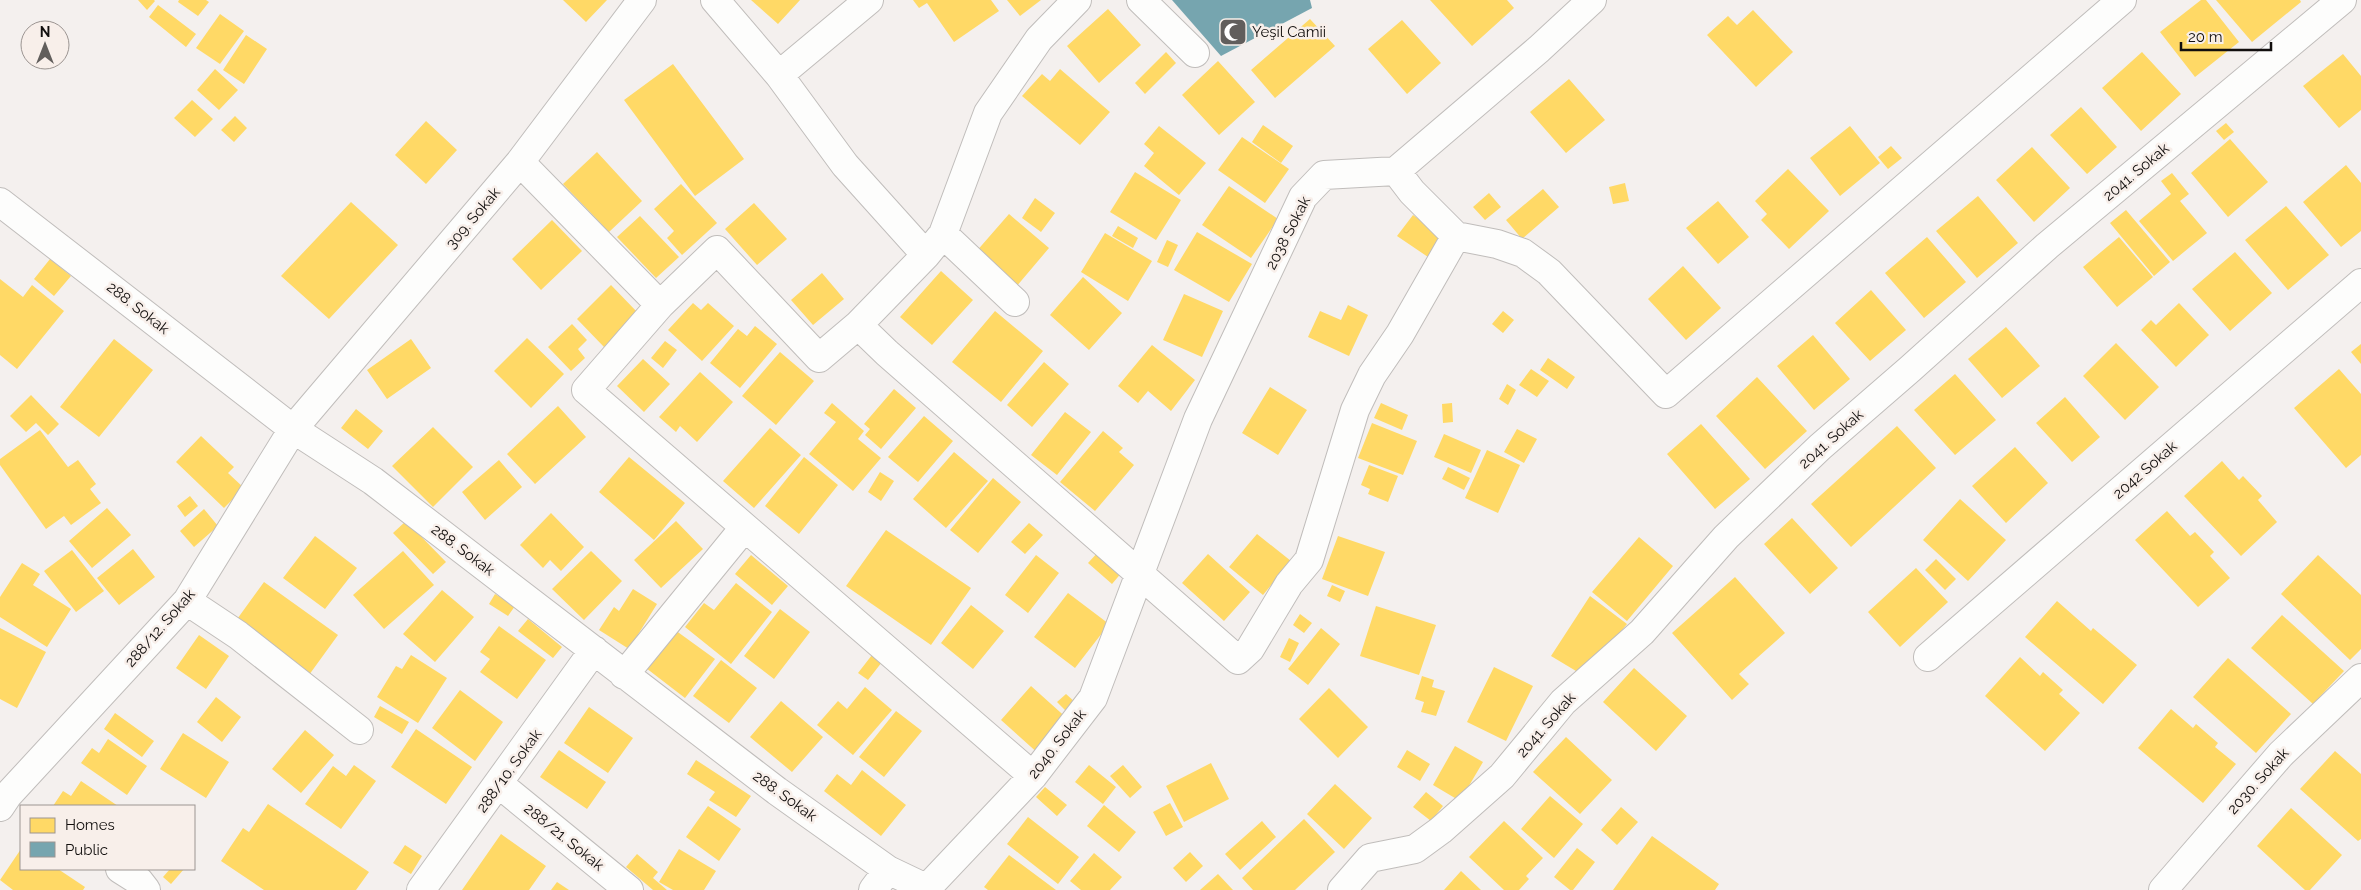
<svg xmlns="http://www.w3.org/2000/svg" width="2361" height="890" viewBox="0 0 2361 890" font-family="Raleway,sans-serif">
	<style>
		.homes { fill: #ffd966 }
		.public { fill: #76a5af }
		.lines { fill: none; stroke-linecap: round; stroke-linejoin: round }
		.minor-casing { stroke: #c0bdbb; stroke-width: 30 }
		.minor { stroke: #fdfdfc; stroke-width: 28 }
		.labels { text-anchor: middle; stroke-width: 5; stroke-linejoin: round; paint-order: stroke }
		.poi-label { font-size: 15px; fill: #120f0e; stroke: #f8efea; text-anchor: start }
		.street-label { font-size: 15px; fill: #120f0e; stroke: #f8efea }
	</style>
	<rect width="100%" height="100%" fill="#f4f0ee"/>
	<path class="homes" d="M138,0H154L155,1L147,10Z
		M179,0H206L209,2L198,16L178,2Z
		M563,0H607L586,22Z
		M751,0H800L778,24Z
		M913,0H991L999,11L954,42L927,3L919,8Z
		M1007,0H1041L1020,16Z
		M1430,0H1507L1514,8L1472,46Z
		M2201,0H2206L2239,42L2195,77L2160,32Z
		M2216,0H2300L2301,2L2252,42Z
		M158,5L196,34L186,47L149,17Z
		M1108,9L1141,45L1099,83L1067,46Z
		M1753,10L1793,52L1756,87L1707,35L1728,16L1737,25Z
		M220,14L244,31L220,64L196,48Z
		M1310,19L1335,46L1275,98L1251,70Z
		M1402,20L1441,63L1407,94L1368,49Z
		M246,35L267,49L244,84L223,70Z
		M1166,52L1176,63L1145,94L1135,83Z
		M2142,52L2181,94L2141,131L2102,88Z
		M2343,54L2361,76V110L2339,128L2303,86Z
		M1218,61L1255,102L1219,135L1182,95Z
		M673,64L744,159L695,196L624,100Z
		M215,69L238,90L219,110L197,90Z
		M1060,69L1110,112L1080,145L1022,96L1042,74L1050,81Z
		M1569,79L1605,120L1566,153L1530,112Z
		M192,100L213,119L195,137L174,118Z
		M2081,107L2117,147L2087,174L2050,135Z
		M235,116L247,128L234,142L221,130Z
		M426,121L457,150L426,184L395,155Z
		M2226,123L2234,132L2224,140L2216,131Z
		M1263,125L1293,146L1281,163L1252,142Z
		M1159,126L1206,163L1179,195L1144,166L1154,153L1144,144Z
		M1850,126L1880,163L1840,196L1810,158Z
		M1242,137L1289,169L1265,203L1218,170Z
		M2230,139L2268,182L2228,217L2191,173Z
		M1891,146L1902,158L1888,169L1878,157Z
		M2032,147L2070,188L2034,222L1996,180Z
		M597,152L642,201L609,232L563,184Z
		M2346,165L2361,183V231L2341,247L2303,202Z
		M1788,169L1829,211L1789,249L1761,220L1767,214L1755,201Z
		M1135,172L1181,200L1156,240L1110,212Z
		M2172,173L2189,194L2180,201L2207,233L2173,261L2139,221L2171,194L2161,181Z
		M1625,183L1629,201L1613,204L1609,187Z
		M681,184L717,223L682,255L667,238L674,231L654,209Z
		M1229,186L1278,219L1251,258L1202,225Z
		M1543,189L1559,207L1522,239L1506,220Z
		M1489,193L1501,207L1485,220L1473,207Z
		M1978,196L2018,243L1977,278L1936,231Z
		M1035,198L1055,213L1041,232L1022,218Z
		M1718,201L1749,237L1718,264L1686,228Z
		M351,202L398,245L329,319L281,276Z
		M754,203L787,239L757,265L725,229Z
		M2286,206L2329,255L2288,290L2245,240Z
		M2126,210L2170,262L2154,276L2110,223Z
		M1009,214L1049,248L1016,287L975,253Z
		M1413,215L1443,236L1428,257L1397,236Z
		M640,216L679,257L656,278L617,237Z
		M552,220L582,251L541,290L512,259Z
		M1118,226L1138,238L1133,248L1112,236Z
		M1197,232L1252,264L1229,302L1174,270Z
		M1105,233L1152,261L1128,301L1081,272Z
		M1927,237L1966,282L1924,318L1885,273Z
		M2119,237L2153,277L2117,307L2083,267Z
		M1167,240L1178,245L1168,267L1157,262Z
		M2235,252L2272,293L2230,331L2192,289Z
		M50,259L71,276L54,296L34,279Z
		M1683,266L1721,308L1686,340L1648,299Z
		M941,271L973,300L932,345L900,317Z
		M822,273L844,299L813,325L791,300Z
		M1083,277L1122,313L1089,350L1050,315Z
		M0,279L23,297L32,285L64,311L17,369L0,355Z
		M611,285L638,313L604,347L577,319Z
		M1871,290L1906,330L1870,361L1835,323Z
		M1184,294L1223,311L1202,357L1163,340Z
		M693,303L701,310L708,303L734,326L702,361L668,330Z
		M2179,303L2209,335L2176,367L2141,330L2151,320L2156,325Z
		M1348,305L1368,315L1349,356L1308,337L1320,311L1341,320Z
		M995,311L1043,351L1001,402L952,362Z
		M1503,311L1514,320L1503,333L1492,324Z
		M572,324L587,340L578,349L585,358L571,371L548,347Z
		M755,326L777,344L740,388L710,363L738,329L747,336Z
		M2006,327L2040,366L2002,398L1968,359Z
		M1813,335L1850,379L1814,410L1777,366Z
		M527,338L564,374L531,408L494,371Z
		M114,339L153,370L99,437L60,407Z
		M411,339L431,368L387,399L367,370Z
		M665,341L677,350L663,368L651,358Z
		M2116,343L2159,387L2125,420L2083,376Z
		M2361,344V364L2351,352Z
		M1152,345L1195,380L1171,411L1148,391L1138,403L1118,386Z
		M780,352L814,381L776,425L742,396Z
		M1548,358L1575,377L1567,389L1540,370Z
		M643,359L670,384L644,412L617,386Z
		M1044,362L1069,384L1032,427L1007,405Z
		M1531,369L1549,381L1537,397L1519,385Z
		M2339,369L2361,394V455L2346,468L2294,408Z
		M700,372L733,402L697,442L680,426L676,432L659,417Z
		M1955,374L1996,420L1955,455L1914,410Z
		M1757,377L1807,431L1765,469L1716,416Z
		M1507,384L1516,390L1508,405L1499,399Z
		M1270,387L1307,410L1278,455L1242,433Z
		M894,389L916,408L881,449L865,435L870,429L864,424Z
		M31,395L59,424L48,435L36,423L26,432L10,416Z
		M2065,397L2100,437L2072,462L2036,423Z
		M832,403L864,431L858,439L881,458L853,491L809,454L836,422L824,413Z
		M1381,403L1408,415L1402,430L1374,418Z
		M1452,403L1453,422L1443,423L1442,404Z
		M558,406L586,437L535,484L507,454Z
		M356,409L383,431L368,449L341,428Z
		M1065,412L1091,432L1057,475L1031,455Z
		M924,416L953,441L918,482L888,457Z
		M1372,423L1417,441L1403,475L1358,458Z
		M1701,424L1750,479L1715,509L1667,454Z
		M1897,426L1936,468L1851,547L1811,504Z
		M433,427L473,467L433,507L392,466Z
		M770,428L801,455L754,508L723,481Z
		M1517,429L1537,439L1524,463L1504,452Z
		M40,430L68,467L78,460L96,484L90,489L101,503L71,525L64,516L46,529L0,465V459Z
		M1103,431L1123,448L1119,452L1134,465L1095,511L1060,482Z
		M1444,434L1481,450L1471,473L1434,457Z
		M201,436L234,467L228,473L244,488L224,508L176,462Z
		M2015,447L2048,483L2006,523L1972,486Z
		M1487,450L1520,465L1498,513L1465,498Z
		M954,452L988,481L946,528L913,499Z
		M629,457L685,503L654,540L599,492Z
		M804,457L838,485L799,534L765,506Z
		M499,460L522,487L485,520L462,492Z
		M2222,461L2239,480L2243,476L2262,496L2258,500L2277,522L2241,556L2184,496Z
		M1369,465L1398,476L1388,502L1368,494L1370,489L1361,485Z
		M1448,467L1470,478L1464,490L1442,479Z
		M880,472L894,481L881,501L868,492Z
		M993,478L1021,502L978,553L950,530Z
		M190,496L198,506L185,517L177,506Z
		M1960,499L2006,540L1968,581L1923,540Z
		M107,508L131,535L92,568L69,541Z
		M204,509L218,526L194,547L180,531Z
		M2167,511L2190,536L2195,532L2214,552L2210,556L2230,578L2198,607L2135,540Z
		M551,513L584,547L561,571L550,560L543,568L520,545Z
		M1792,518L1838,568L1810,594L1764,544Z
		M406,521L446,562L433,574L393,533Z
		M676,521L703,549L661,588L634,560Z
		M1029,523L1043,535L1025,554L1011,542Z
		M886,530L971,588L931,645L846,586Z
		M1257,534L1291,561L1263,595L1229,567Z
		M315,536L357,568L325,609L283,578Z
		M1338,536L1385,552L1368,596L1322,579Z
		M1639,537L1673,566L1627,621L1592,592Z
		M133,549L155,577L119,605L97,578Z
		M72,550L104,591L76,612L44,571Z
		M1100,550L1123,571L1112,584L1088,563Z
		M403,551L434,585L384,629L353,595Z
		M591,551L622,581L584,620L552,589Z
		M1208,554L1250,592L1224,621L1182,583Z
		M751,555L788,586L772,605L735,574Z
		M1036,555L1059,573L1028,613L1005,595Z
		M2318,555L2361,595V649L2350,660L2281,594Z
		M1936,559L1956,579L1945,590L1925,570Z
		M22,563L40,574L33,585L71,609L47,647L0,617V597Z
		M1916,568L1948,602L1900,647L1868,612Z
		M1735,577L1785,633L1739,674L1749,684L1732,700L1672,633Z
		M264,582L338,635L309,675L235,622Z
		M736,583L772,612L731,664L685,627L704,603L714,610Z
		M1332,585L1345,591L1340,602L1327,596Z
		M633,589L657,604L629,649L599,630L614,607L619,611Z
		M442,590L474,617L435,662L403,634Z
		M1068,593L1109,624L1075,668L1034,637Z
		M495,594L515,606L508,616L489,604Z
		M1590,596L1627,624L1599,658L1581,674L1551,656Z
		M2057,601L2091,631L2093,628L2137,665L2103,704L2025,637Z
		M971,605L1004,631L973,669L941,643Z
		M1376,606L1436,625L1419,675L1360,656Z
		M780,609L810,632L774,679L744,656Z
		M1300,614L1312,623L1304,633L1293,625Z
		M2282,615L2344,671L2313,704L2251,648Z
		M528,619L562,647L553,658L518,631Z
		M499,626L546,660L517,699L480,672L490,659L480,652Z
		M0,628L46,652L17,708L0,699Z
		M1321,628L1340,644L1308,685L1288,669Z
		M675,630L715,659L685,698L646,668Z
		M199,635L229,656L206,689L176,668Z
		M1289,638L1299,643L1290,662L1280,657Z
		M411,655L447,678L418,723L377,697L396,666L402,669Z
		M872,655L882,662L868,680L858,673Z
		M2020,657L2040,676L2043,672L2063,690L2059,694L2080,713L2045,751L1985,696Z
		M2228,658L2291,714L2256,753L2193,697Z
		M721,660L757,688L729,723L693,696Z
		M1494,667L1533,686L1506,741L1467,722Z
		M1634,668L1687,716L1656,751L1603,702Z
		M1422,676L1434,680L1432,687L1445,691L1436,716L1421,712L1424,702L1415,699Z
		M1031,686L1070,721L1040,755L1001,720Z
		M865,687L892,710L853,755L817,725L838,701L847,709Z
		M1329,688L1368,727L1338,758L1299,719Z
		M460,690L503,722L475,761L432,728Z
		M1066,694L1076,703L1067,712L1057,702Z
		M216,697L241,717L222,742L197,722Z
		M781,701L823,737L792,772L750,737Z
		M380,706L409,722L402,734L374,717Z
		M589,707L633,738L608,773L564,743Z
		M2171,709L2193,728L2196,724L2218,743L2215,747L2236,764L2203,803L2138,748Z
		M896,711L922,731L884,777L859,757Z
		M115,713L154,741L142,757L104,729Z
		M416,729L472,767L446,804L391,767Z
		M305,730L334,755L301,793L272,769Z
		M183,733L229,762L206,798L160,769Z
		M1566,737L1612,780L1580,814L1533,772Z
		M108,739L147,766L127,795L81,763L92,748L99,753Z
		M1455,746L1483,762L1460,801L1433,785Z
		M559,750L606,782L587,809L540,777Z
		M1407,750L1430,764L1420,781L1397,767Z
		M2335,751L2361,774V839L2358,841L2300,789Z
		M696,760L751,796L736,817L709,800L715,792L687,774Z
		M1211,763L1229,799L1184,822L1166,786Z
		M354,765L376,781L341,829L305,804L333,766L346,776Z
		M1089,765L1116,787L1103,804L1075,782Z
		M1123,765L1142,787L1130,798L1110,776Z
		M862,770L906,805L881,836L824,791L837,774L851,785Z
		M81,781L118,806H53L63,791L71,796Z
		M1335,784L1372,818L1344,849L1307,814Z
		M1045,787L1067,805L1057,816L1036,797Z
		M1426,792L1443,806L1431,821L1413,807Z
		M1550,796L1583,824L1554,858L1521,829Z
		M1170,803L1183,827L1166,836L1153,812Z
		M268,804L369,872L356,890H264L221,861L243,828L249,832Z
		M1104,805L1136,832L1119,852L1087,826Z
		M708,806L741,829L719,861L686,837Z
		M1621,807L1638,822L1617,845L1601,830Z
		M2291,808L2342,855L2310,890H2305L2257,846Z
		M1028,817L1079,857L1058,884L1007,844Z
		M1304,819L1335,852L1295,890H1253L1242,878Z
		M1262,821L1276,837L1240,870L1225,854Z
		M1504,821L1543,858L1526,876L1529,879L1519,890H1504L1469,857Z
		M501,834L546,866L529,890H462Z
		M1652,836L1719,884L1715,890H1613Z
		M405,845L422,856L411,874L393,863Z
		M1577,848L1595,862L1573,890H1570L1554,877Z
		M21,849V869H58L85,887L83,890H13L0,880Z
		M679,849L716,871L704,890H673L659,882Z
		M1190,852L1203,866L1186,882L1173,868Z
		M1094,853L1122,877L1110,890H1081L1070,881Z
		M637,854L658,872L653,878L667,890H653L626,867Z
		M1009,855L1056,890H988L984,887Z
		M170,869H184L171,884L163,877Z
		M1461,871L1481,890H1444Z
		M1218,874L1233,890H1200Z
		M557,882L569,890H551Z"/>
	<path class="public" d="M1172,0H1310L1312,8L1221,56Z"/>
	<g class="lines">
		<defs>
			<path id="minor" d="M715,0L779,75L845,165L926,255
				M1141,0L1195,53
				M779,75L869,0
				M520,162L660,305
				M1396,171L1412,192L1456,236L1497,244L1523,253L1549,272L1666,394L2122,0
				M0,202L293,429L373,481L777,791L888,870L930,890
				M943,234L1015,302
				M858,325L887,353L1238,660L1250,649L1289,584L1309,560L1355,410L1372,375L1400,334L1456,236
				M187,601L238,635L359,730
				M1928,657L2361,283
				M624,675L744,528
				M1033,776L586,390L660,305L717,250L819,358L858,325L926,255L943,234L988,113L1039,39L1077,0
				M499,784L629,890
				M0,807L8,795L187,601L293,429L520,162L642,0
				M120,869L139,881L146,890
				M927,888L1033,776L1093,698L1198,419L1303,197L1324,175L1396,171L1539,49L1592,0
				M421,890L594,650
				M873,890L888,870
				M1342,890L1370,858L1415,849L1441,830L1502,776L1563,702L1642,632L1726,537L1820,447L1910,369L2047,246L2342,0
				M2163,890L2281,754L2361,678"/>
		</defs>
		<use href="#minor" class="minor-casing"/>
		<use href="#minor" class="minor"/>
	</g>
	<defs>
		<symbol id="mosque-square" viewBox="-11 -11 22 22"><rect x="-9" y="-9" width="18" height="18" rx="4" fill="#615e5c" stroke="#f8efea"/><path d="M3.5-4.9A6 6 0 1 0 3.5 4.9A5 5 0 1 1 3.5-4.9Z" fill="#fff"/></symbol>
	</defs>
	<g fill-rule="evenodd">
		<use href="#mosque-square" x="1217" y="16" width="32" height="32"/>
	</g>
	<g class="labels">
		<g class="poi-label">
			<text x="1252" y="37">Yeşil Camii</text>
		</g>
		<g class="street-label">
			<text transform="translate(2136 172) rotate(-40)" y="5">2041. Sokak</text>
			<text transform="translate(473 218) rotate(-50)" y="5">309. Sokak</text>
			<text transform="translate(1288 233) rotate(-63)" y="5">2038 Sokak</text>
			<text transform="translate(138 308) rotate(38)" y="5">288. Sokak</text>
			<text transform="translate(1831 439) rotate(-42)" y="5">2041. Sokak</text>
			<text transform="translate(2145 470) rotate(-41)" y="5">2042 Sokak</text>
			<text transform="translate(463 550) rotate(37)" y="5">288. Sokak</text>
			<text transform="translate(160 628) rotate(-49)" y="5">288/12. Sokak</text>
			<text transform="translate(1546 725) rotate(-49)" y="5">2041. Sokak</text>
			<text transform="translate(1057 744) rotate(-52)" y="5">2040. Sokak</text>
			<text transform="translate(509 771) rotate(-54)" y="5">288/10. Sokak</text>
			<text transform="translate(2258 781) rotate(-48)" y="5">2030. Sokak</text>
			<text transform="translate(785 796) rotate(36)" y="5">288. Sokak</text>
			<text transform="translate(564 837) rotate(39)" y="5">288/21. Sokak</text>
		</g>
	</g>
	<rect x="20" y="805" width="175" height="65" fill="#f8efea" stroke="#9c9592"/>
	<rect x="30" y="818" width="25" height="15" fill="#ffd966" stroke="#9c9592"/>
	<text x="65" y="830" font-size="15" fill="#120f0e">Homes</text>
	<rect x="30" y="842" width="25" height="15" fill="#76a5af" stroke="#9c9592"/>
	<text x="65" y="855" font-size="15" fill="#120f0e">Public</text>
	<g transform="translate(45 45)"><circle r="24" fill="#f8efea" stroke="#9c9592"/>
	<path d="M0-4L9 19L0 12L-9 19Z" fill="#615e5c"/>
	<text y="-8" font-size="14" font-weight="bold" text-anchor="middle" fill="#120f0e">N</text>
	</g>
	<path d="M2181 42v8h90v-8" fill="none" stroke="#120f0e" stroke-width="2.5"/>
	<text x="2188" y="42" font-size="15" fill="#120f0e" stroke="#f8efea" stroke-width="4" paint-order="stroke">20 m</text>
</svg>
